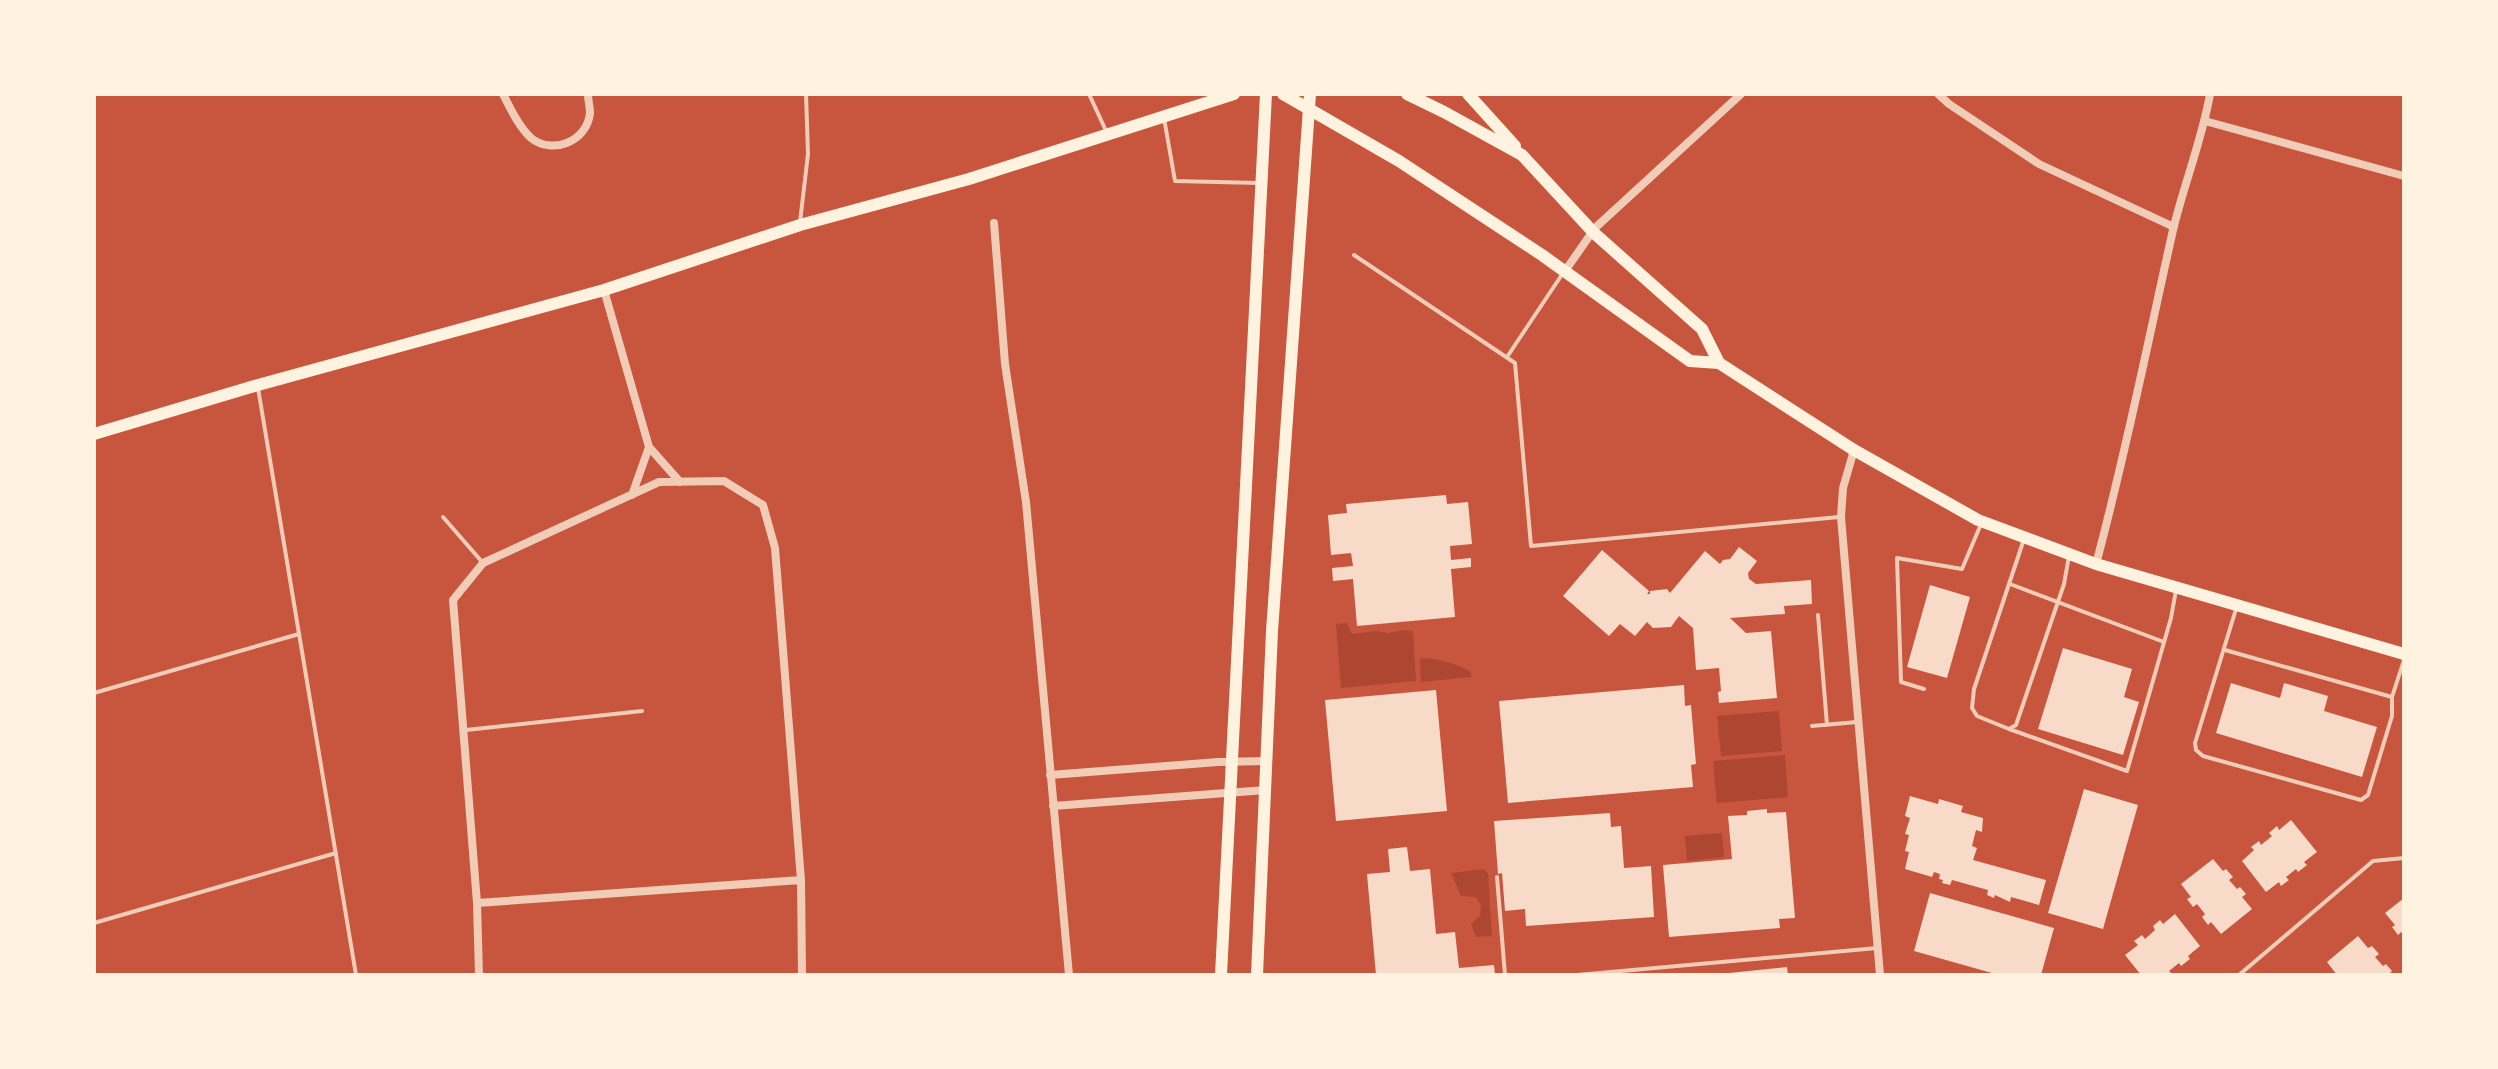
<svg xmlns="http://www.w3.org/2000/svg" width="2498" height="1069" viewBox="0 0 2498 1069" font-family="'Open Sans',sans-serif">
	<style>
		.green { fill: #ae4732 }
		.building { fill: #f7dbc8 }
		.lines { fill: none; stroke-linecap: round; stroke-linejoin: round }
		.service { stroke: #f1ccb7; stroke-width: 4 }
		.minor { stroke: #f1ccb7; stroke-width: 8 }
		.secondary { stroke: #fff3e0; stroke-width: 12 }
		.primary { stroke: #fff3e0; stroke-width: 12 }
	</style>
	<rect width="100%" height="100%" fill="#c8553d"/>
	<path class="green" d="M1347,623L1352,634L1377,631L1388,633L1404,630L1413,631L1416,681L1341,688L1336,624Z
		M1420,658C1438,658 1455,663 1471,672V677L1421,682Z
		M1779,711L1782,751L1721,756L1717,716Z
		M1785,755L1788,797L1717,803L1713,761Z
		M1722,833L1724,857L1687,861L1685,836Z
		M1484,869L1488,874L1492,936L1476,937L1471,924L1480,916L1481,905L1476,897L1461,896L1451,873Z"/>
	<path class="building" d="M1446,495L1447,504L1468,502L1472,544L1450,546L1451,560L1471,558V567L1451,569L1455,617L1357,626L1353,579L1333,581L1332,568L1353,566L1351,553L1331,555L1328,515L1347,513L1346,504Z
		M1739,547L1757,561L1748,573L1749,579L1756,584L1811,580L1812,604L1784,606L1785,614L1730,618L1746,633L1771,631L1777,698L1719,703L1718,692L1721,691L1719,668L1696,670L1693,628L1679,616L1671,627L1653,628L1647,622L1635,636L1620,624L1609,636L1563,596L1602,550L1649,591L1647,594H1650V591L1667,589L1670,593L1705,551L1720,564L1723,560L1730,559Z
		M1930,585L1970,597L1947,678L1907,667Z
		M2063,648L2132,669L2124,697L2139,702L2123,755L2038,729Z
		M2231,683L2280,698L2284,683L2328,696L2324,711L2377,727L2362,777L2216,733Z
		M1684,685L1685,706L1691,705L1696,764L1691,765L1693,787L1508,803L1499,701Z
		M1436,690L1447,811L1336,821L1325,700Z
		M2084,789L2138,805L2103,929L2048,913Z
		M1910,796L1938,804L1939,799L1963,806L1961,812L1983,818L1982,832L1976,830L1972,846L1977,848L1973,860L2046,880L2039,905L2011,897L2010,902L1995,895L1994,898L1987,895L1988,890L1952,880L1950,885L1942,883L1943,880L1939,879L1940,874L1934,872L1932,877L1905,869L1909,852L1905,851L1909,835L1905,834L1910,818L1905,816Z
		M1767,809V813L1786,812L1795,918L1779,919L1780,928L1669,937L1663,865L1732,859L1728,816L1747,815V811Z
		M1610,813L1611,827L1621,826L1624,868L1651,866L1654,917L1526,926L1525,909L1505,911L1502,873L1498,874L1494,821Z
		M2291,820L2317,852L2304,862L2307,865L2298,872L2296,869L2286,877L2289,880L2281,886L2279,882L2266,892L2242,861L2254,850L2251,847L2259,841L2261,845L2272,836L2269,833L2277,826L2279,830Z
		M1407,847L1410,871L1430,869L1436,934L1455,932L1459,968L1494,965L1495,975H1376L1367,874L1390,872L1388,849Z
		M2213,859L2223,871L2226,869L2233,877L2229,880L2237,889L2240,887L2246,894L2242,897L2252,909L2221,934L2211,922L2208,925L2202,917L2205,914L2197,904L2193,907L2187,899L2191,897L2181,884Z
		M1930,893L2054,928L2041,975H1999L1914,951Z
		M2404,898V935L2401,932L2398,935L2392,927L2395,925L2385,913Z
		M2175,914L2200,946L2188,956L2190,959L2181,966L2179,963L2169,971L2173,975H2141L2125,955L2138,945L2134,941L2142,935L2145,939L2155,930L2153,926L2160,920L2163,924Z
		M2358,936L2368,948L2372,946L2379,954L2375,957L2383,966L2386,964L2392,971L2388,975H2337L2327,962Z
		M1787,967L1788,975H1729V973Z"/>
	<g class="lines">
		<path class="service" d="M1089,94L1107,133
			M1164,118L1175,181L1259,183
			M800,222L808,154L806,94
			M1354,255L1515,363L1531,546L1839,517
			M1507,357L1563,273
			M258,388L356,975
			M443,517L483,563
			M2024,539L1974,689L1972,708L1977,716L2009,729L2016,725L2064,584L2069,556
			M2010,584L2164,642
			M2236,609L2195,743L2196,750L2203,756L2361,800L2368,795L2392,716V697L2404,660
			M1818,615L1827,725
			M2225,650L2392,697
			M1924,689L1901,682L1897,558L1962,569L1981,524
			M94,693L299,634
			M1812,726L1857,722
			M2009,729L2127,771L2171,618L2176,590
			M466,730L642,711
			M1497,877L1505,975
			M94,923L336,853
			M1577,975L1877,948
			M2239,975L2373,861L2404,858"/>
		<path class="minor" d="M503,94C510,108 519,127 531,138C552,155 587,142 590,113C590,107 588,100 588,94
			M1938,94L1949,104L2039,164L2174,227
			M2205,121L2404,176
			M994,223L1005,364L1026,502L1069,975
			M1565,271L1595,228L1741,94
			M604,290L649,447L680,482
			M1854,450L1843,488L1841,517L1880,975
			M632,495L649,447
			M2096,564C2126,453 2148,341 2173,230C2184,184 2202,140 2210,94
			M1050,775L1218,762L1267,761
			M1053,806L1266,790
			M477,903L801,880
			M479,975L477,903L453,600L483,563L659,482L724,481L763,505L775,548L801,880L802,975"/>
		<path class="secondary" d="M94,434L258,385L604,290L800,225L969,179L1234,94
			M1221,975L1266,94
			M1257,975L1272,631L1310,94"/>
		<path class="primary" d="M1283,94L1399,161L1542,255L1690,361L1719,363L1854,450L1978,520L2096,564L2404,654
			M1407,94L1444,112L1522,155L1594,233L1702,329L1719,363
			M1468,94L1515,146"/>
	</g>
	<rect width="2498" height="1069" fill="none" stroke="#fff3e0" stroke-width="192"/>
</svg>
